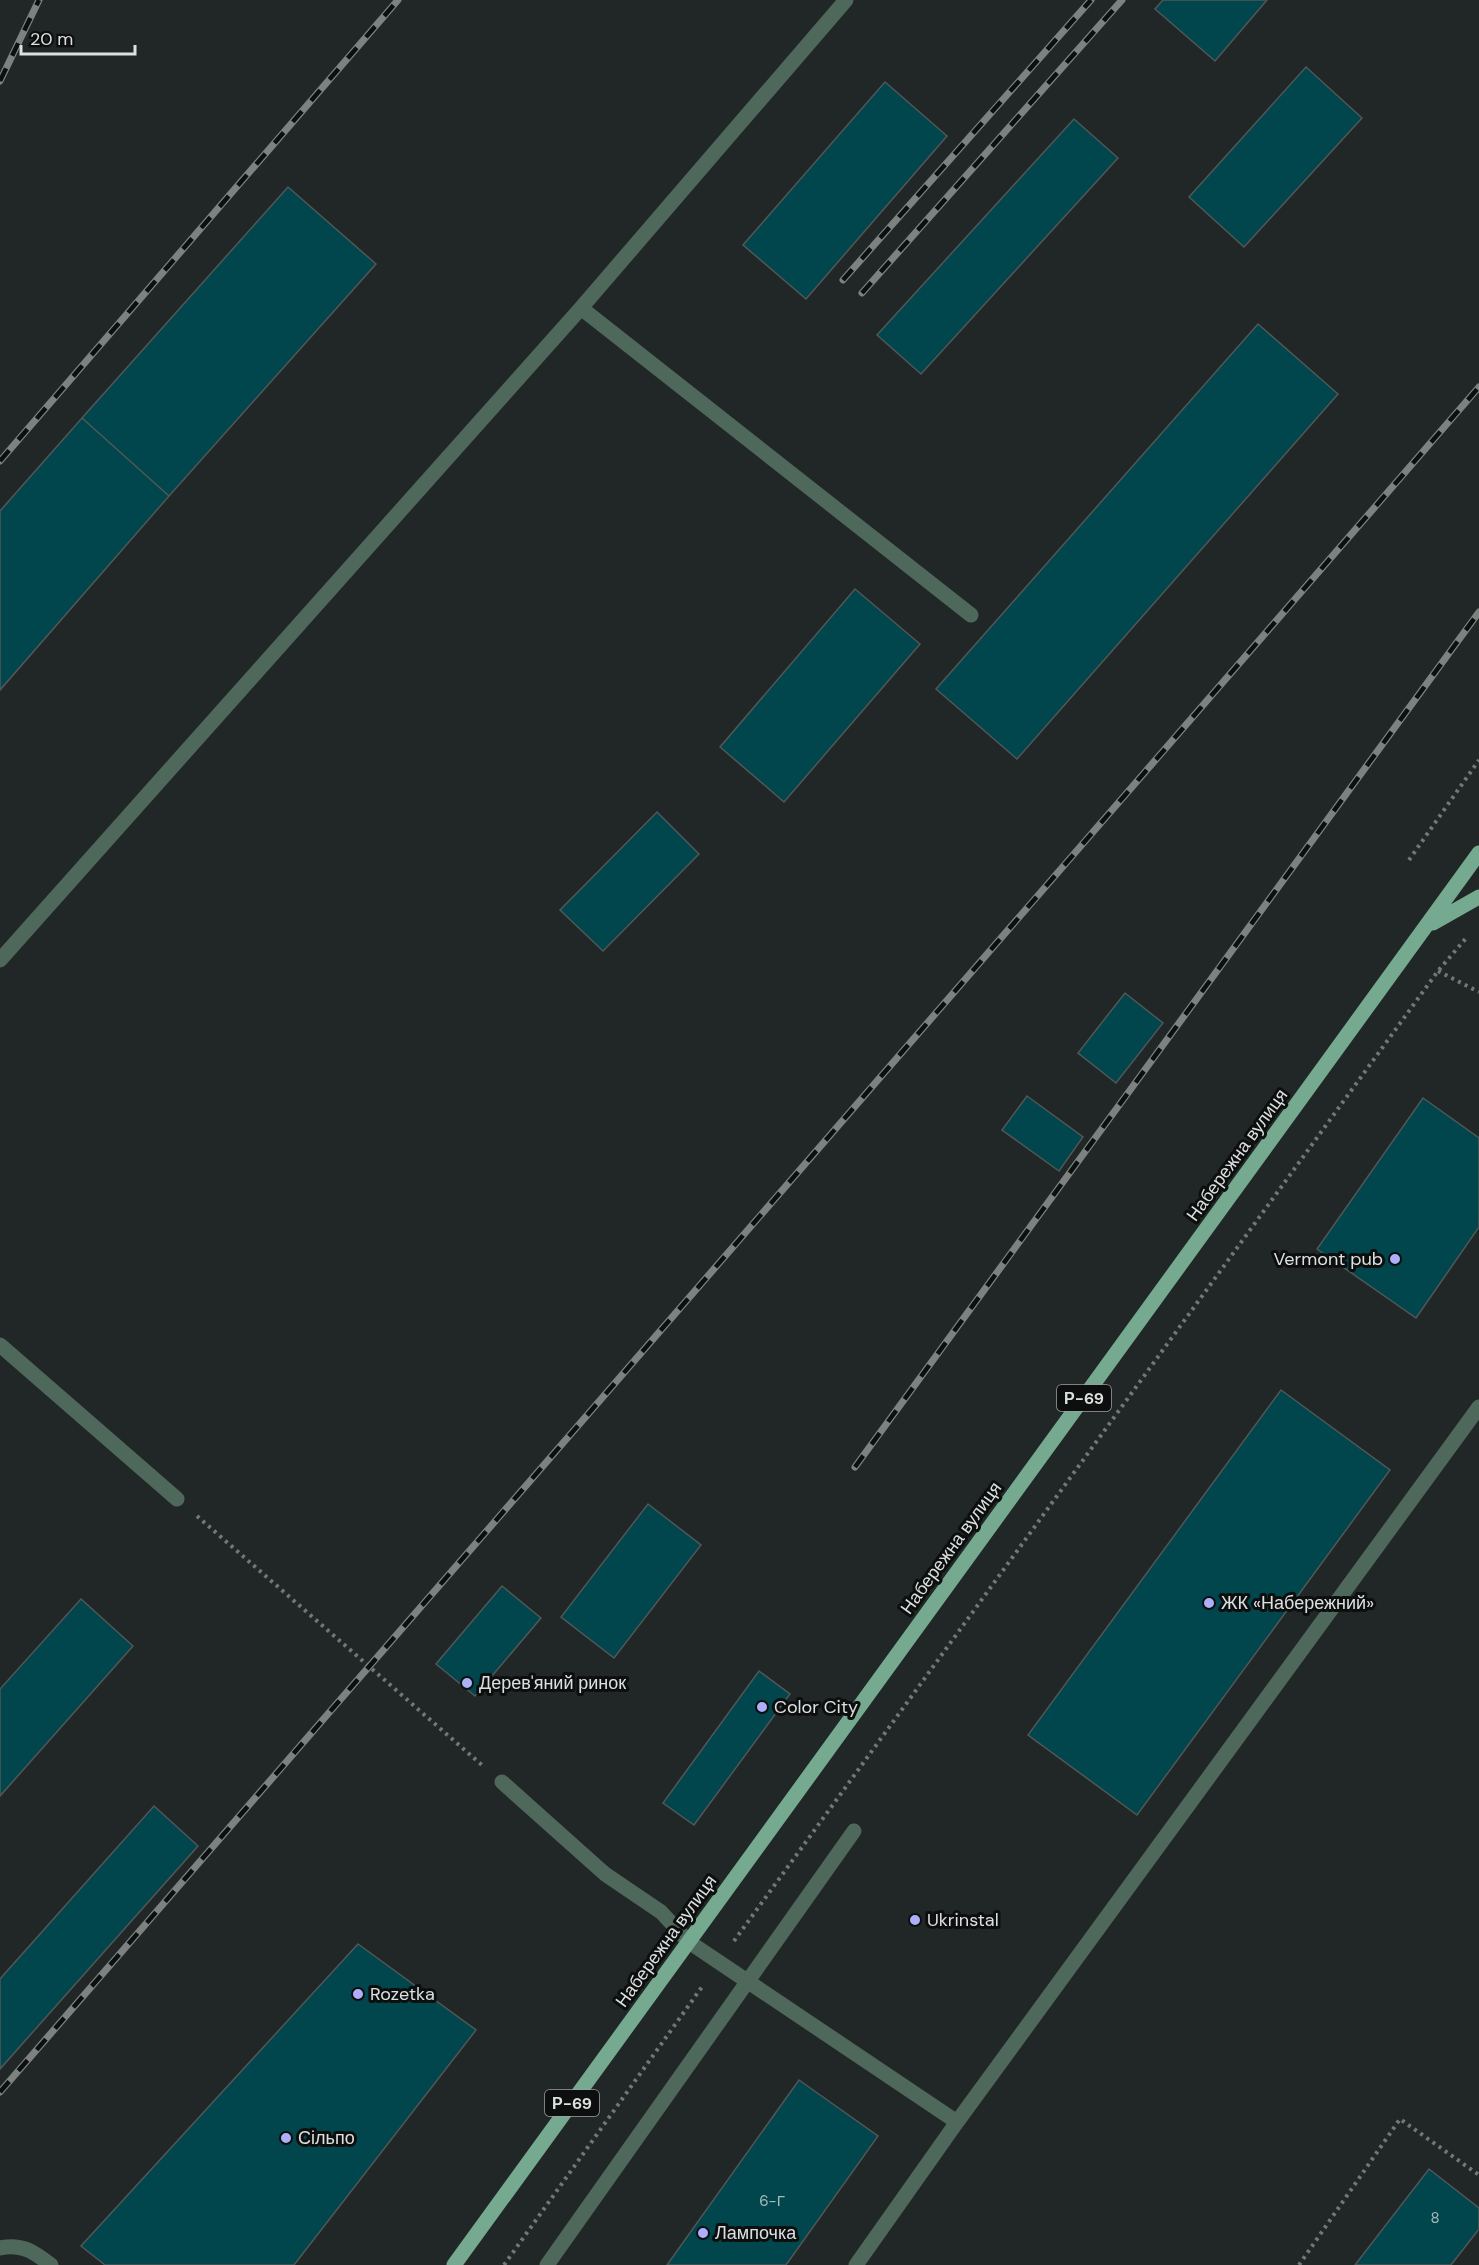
<svg xmlns="http://www.w3.org/2000/svg" width="1479" height="2265" viewBox="0 0 1479 2265" font-family="'DM Sans',sans-serif">
	<style>
		.building { fill: #00464c; stroke: #515758; stroke-width: 1.5 }
		.lines { fill: none; stroke-linecap: round; stroke-linejoin: round }
		.path { stroke: #737877; stroke-width: 4; stroke-dasharray: 3 4.5; stroke-linecap: butt }
		.minor { stroke: #4f685c; stroke-width: 15 }
		.major { stroke: #75aa91; stroke-width: 15 }
		.rail-casing { stroke: #7d8281; stroke-width: 7 }
		.rail { stroke: #0d0f0f; stroke-width: 4.5; stroke-dasharray: 14; stroke-linecap: butt }
		.poi-dot { fill: #adaffb; stroke: #0d0f0f; stroke-width: 2 }
		.labels { text-anchor: middle; stroke-width: 6; stroke-linejoin: round; paint-order: stroke }
		.number-label { font-size: 15px; fill: #a6babb }
		.shield { fill: #0d0f0f; stroke: #9fa1a1; stroke-width: 1.5 }
		.shield-label { font-size: 16px; font-weight: bold; fill: #dde0e0 }
		.street-label { font-size: 18px; fill: #dde0e0; stroke: #0d0f0f }
		.poi-label { font-size: 18px; fill: #dde0e0; stroke: #0d0f0f; text-anchor: start }
	</style>
	<rect width="100%" height="100%" fill="#212726"/>
	<path class="building" d="M1163,0H1267L1215,61L1155,9Z
		M1306,67L1362,118L1244,247L1189,197Z
		M885,82L947,136L806,299L743,245Z
		M1074,119L1118,158L921,374L877,335Z
		M288,187L376,264L169,496L82,418Z
		M1258,324L1338,394L1017,759L936,689Z
		M82,418L169,496L0,690V511Z
		M855,589L920,644L784,802L720,747Z
		M657,812L699,854L603,951L560,910Z
		M1125,993L1163,1023L1116,1083L1078,1053Z
		M1027,1096L1083,1137L1059,1171L1002,1130Z
		M1423,1098L1479,1138V1227L1416,1318L1317,1249Z
		M1281,1390L1390,1470L1137,1815L1028,1735Z
		M648,1504L701,1545L614,1658L561,1617Z
		M502,1586L541,1618L475,1696L436,1664Z
		M81,1599L133,1646L0,1796V1689Z
		M759,1671L790,1694L694,1825L663,1803Z
		M154,1806L198,1846L0,2069V1979Z
		M358,1944L476,2030L294,2265H105L81,2246Z
		M799,2080L878,2136L786,2265H667Z
		M1429,2169L1479,2208V2229L1451,2265H1355Z"/>
	<g class="lines">
		<path class="path" d="M1409,860L1479,760
			M1438,971L1479,992
			M197,1516L483,1766
			M734,1941L1438,971L1467,937
			M504,2265L704,1984
			M1299,2265L1400,2119L1479,2175"/>
		<path class="minor" d="M581,308L971,615
			M0,960L581,308L846,0
			M0,1345L177,1499
			M502,1782L605,1874L661,1912L689,1942L957,2122L856,2265
			M957,2122L1479,1407
			M0,2248C22,2243 34,2252 51,2265
			M547,2265L854,1831"/>
		<path class="major" d="M1433,923L1479,897
			M454,2265L1479,853"/>
		<defs>
			<path id="rail" d="M0,81L39,0
				M843,280L1091,0
				M862,293L1122,0
				M0,461L398,0
				M855,1467L1479,612
				M0,2092L1479,387"/>
		</defs>
		<use href="#rail" class="rail-casing"/>
		<use href="#rail" class="rail"/>
	</g>
	<g class="poi-dot">
		<circle cx="1395" cy="1259" r="6"/>
		<circle cx="1209" cy="1603" r="6"/>
		<circle cx="467" cy="1683" r="6"/>
		<circle cx="762" cy="1707" r="6"/>
		<circle cx="915" cy="1920" r="6"/>
		<circle cx="358" cy="1994" r="6"/>
		<circle cx="286" cy="2138" r="6"/>
		<circle cx="703" cy="2233" r="6"/>
	</g>
	<g class="labels">
		<g class="number-label">
			<text x="772" y="2206">6-Г</text>
			<text x="1435" y="2223">8</text>
		</g>
		<g class="shield">
			<rect x="1057" y="1385" width="54" height="26" rx="4.5"/>
			<rect x="545" y="2090" width="54" height="26" rx="4.5"/>
		</g>
		<g class="shield-label">
			<text x="1084" y="1404">Р-69</text>
			<text x="572" y="2109">Р-69</text>
		</g>
		<g class="street-label">
			<text transform="translate(1237 1155) rotate(-54)" y="6">Набережна вулиця</text>
			<text transform="translate(951 1548) rotate(-54)" y="6">Набережна вулиця</text>
			<text transform="translate(666 1941) rotate(-54)" y="6">Набережна вулиця</text>
		</g>
		<g class="poi-label">
			<text x="1383" y="1265" text-anchor="end">Vermont pub</text>
			<text x="1221" y="1609">ЖК «Набережний»</text>
			<text x="479" y="1689">Дерев'яний ринок</text>
			<text x="774" y="1713">Color City</text>
			<text x="927" y="1926">Ukrinstal</text>
			<text x="370" y="2000">Rozetka</text>
			<text x="298" y="2144">Сільпо</text>
			<text x="715" y="2239">Лампочка</text>
		</g>
	</g>
	<path d="M21 45v9h114v-9" fill="none" stroke="#dde0e0" stroke-width="3"/>
	<text x="30" y="45" font-size="18" fill="#dde0e0" stroke="#0d0f0f" stroke-width="4.5" paint-order="stroke">20 m</text>
</svg>
